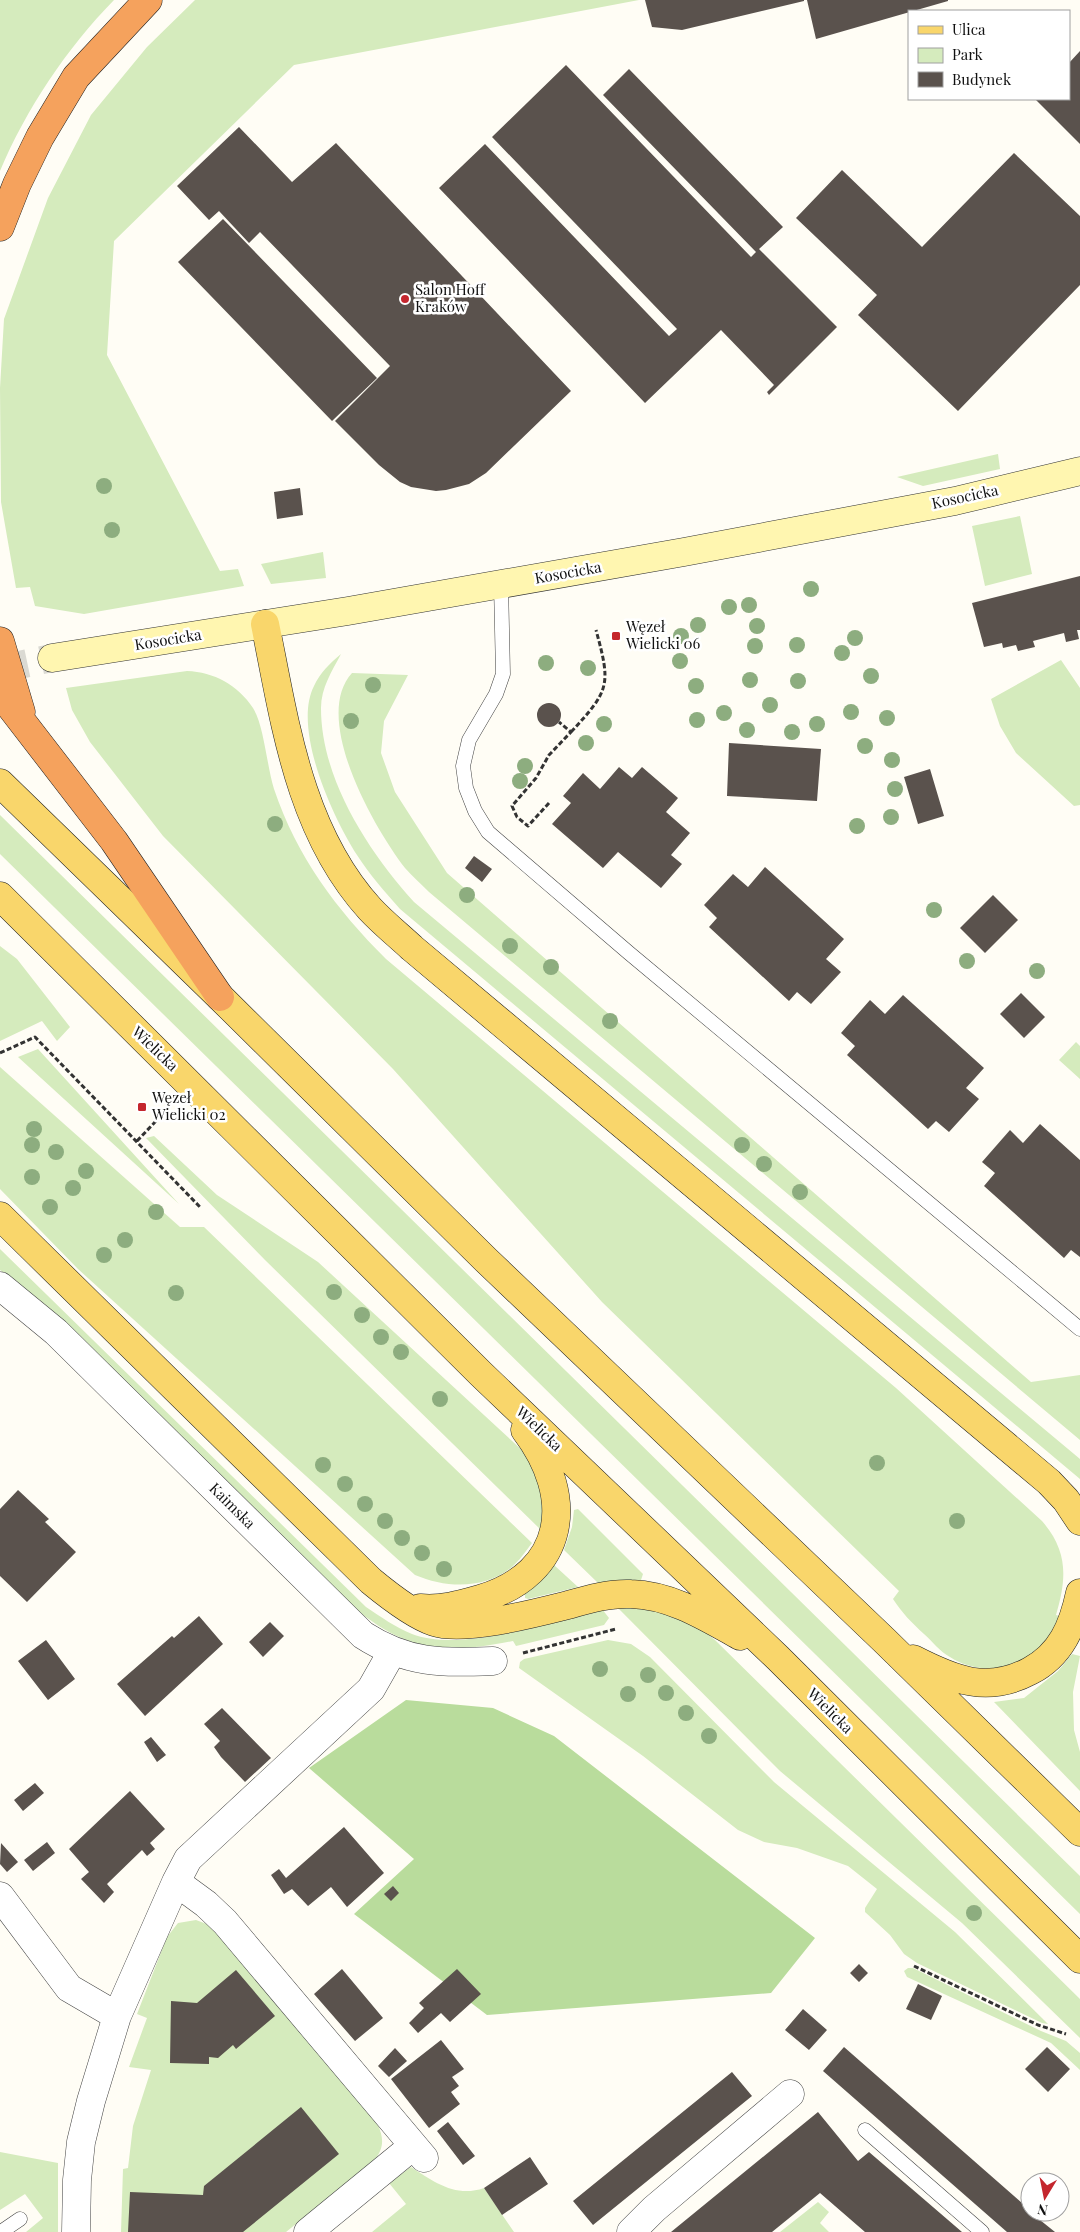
<svg xmlns="http://www.w3.org/2000/svg" width="1080" height="2232" viewBox="0 0 1080 2232" font-family="'Playfair Display',serif">
	<style>
		.green { fill: #d5ebbd }
		.forest { fill: #b9dc9c }
		.building { fill: #5a524d }
		.lines { fill: none; stroke-linecap: round; stroke-linejoin: round }
		.secondary-tunnel { stroke: #dbdad3; stroke-width: 28; stroke-dasharray: 28 14; stroke-linecap: butt }
		.lane-casing { stroke: #444; stroke-width: 15 }
		.street-casing { stroke: #444; stroke-width: 29 }
		.secondary-casing { stroke: #333; stroke-width: 29 }
		.primary-casing { stroke: #222; stroke-width: 29 }
		.highway-casing { stroke: #222; stroke-width: 29 }
		.path { stroke: #333; stroke-width: 3; stroke-dasharray: 5 2.5; stroke-linecap: butt }
		.lane { stroke: #fff; stroke-width: 14 }
		.street { stroke: #fff; stroke-width: 28 }
		.secondary { stroke: #fff6b0; stroke-width: 28 }
		.primary { stroke: #f9d66b; stroke-width: 28 }
		.highway { stroke: #f5a25d; stroke-width: 28 }
		.tree { fill: #8dad7f }
		.poi-dot { fill: #c4262e; stroke: #fff; stroke-width: 2 }
		.labels { text-anchor: middle; stroke-width: 5; stroke-linejoin: round; paint-order: stroke }
		.poi-label { font-size: 15px; fill: #111; stroke: #fff; text-anchor: start }
		.street-label { font-size: 15px; fill: #111; stroke: #fff }
	</style>
	<rect width="100%" height="100%" fill="#fffdf5"/>
	<path class="green" d="M0,0H114C67,48 26,109 0,171Z
		M195,0H639L294,65L114,241L107,355L220,571L238,569L244,586L84,614L35,606L30,587L16,588L1,502L0,388L4,319L48,198L91,115L147,47Z
		M998,454L1000,469L923,486L897,477Z
		M1020,516L1032,574L985,586L972,526Z
		M323,552L326,578L271,584L261,564Z
		M341,654C332,671 321,688 321,708C321,779 368,851 414,902L1080,1459V1479L400,909C385,892 369,874 357,855C333,818 292,729 314,686C320,673 330,663 341,654Z
		M1061,660L1080,688V805L1074,806L1016,753L1000,726L991,699Z
		M187,671C214,672 238,685 253,708C264,725 267,767 274,789C297,857 336,909 386,959L896,1388L1042,1521C1068,1551 1067,1578 1056,1615L1059,1616C1055,1626 1052,1635 1045,1643C1022,1671 979,1676 950,1657C940,1652 932,1641 924,1634C912,1623 902,1613 893,1599L899,1591L602,1302L393,1069L163,836L90,742L72,710L66,688Z
		M352,673L408,675L384,721L381,753L395,792L447,873L1031,1382L1080,1375V1440L429,892C421,884 412,876 405,868C374,828 311,718 352,673Z
		M0,815L1080,1876V1914L0,854Z
		M0,946L17,959L70,1027L57,1041L42,1021L0,1041Z
		M1076,1042L1080,1046V1079L1059,1060Z
		M38,1049L179,1204L18,1057Z
		M0,1067L180,1227H204L532,1543C526,1551 519,1561 512,1567C484,1590 446,1588 415,1575L78,1269L0,1189Z
		M154,1136L217,1195L318,1262L524,1452L541,1481L544,1518L540,1529L265,1260L146,1138Z
		M0,1249L366,1607C381,1617 395,1627 412,1634C461,1653 551,1622 602,1609L609,1618L604,1625L516,1646L513,1641C444,1655 407,1652 352,1606L29,1293L0,1270Z
		M578,1509L643,1574L641,1580L598,1583L564,1550L572,1527L574,1510Z
		M554,1565L578,1587L528,1599L525,1598V1593L543,1579Z
		M616,1606L651,1608L699,1627L715,1640L1080,1999V2038L962,1923L780,1771Z
		M608,1640L631,1644L650,1657L774,1782L955,1932L1048,2024L1042,2023L917,1963L904,1954L890,1935L865,1912V1908L877,1889L848,1866L797,1848L764,1842L738,1830L643,1756L519,1668L520,1662L524,1659Z
		M1072,1654L1080,1656L1073,1692L1074,1730L1080,1752V1791L994,1702L1024,1698L1058,1671Z
		M196,1920L212,1926L378,2125C384,2139 384,2148 374,2161L286,2232H121L123,2169L128,2168L133,2126L151,2070L129,2067L147,2018L137,2014L167,1937L178,1923Z
		M908,1968H913L1041,2031L1066,2041L1080,2053V2070L1051,2043L907,1977L904,1971Z
		M0,2152L58,2163V2232H26L43,2218L25,2194L0,2210Z
		M411,2167C434,2182 456,2198 484,2188L514,2232H372L406,2204L389,2183Z
		M818,2202L829,2212L820,2223L829,2232H780Z"/>
	<path class="forest" d="M406,1700L493,1708L554,1736L815,1938L771,1993L487,2015L354,1914L414,1859L309,1768Z"/>
	<path class="building" d="M645,0H804V1L682,30L652,27Z
		M807,0H948V1L816,39Z
		M1080,51V144L1035,99H1069V63Z
		M566,65L751,257L756,252L603,95L629,69L783,227L759,249L837,327L769,395L767,392L774,385L721,330L645,403L439,188L485,144L669,336L677,329L492,137Z
		M239,127L292,182L336,143L571,391L486,473L469,484L446,490L436,491L411,487L400,482L379,465L335,421L390,366L260,232L249,243L219,211L209,220L177,186Z
		M1014,153L1080,216V285L958,411L858,315L877,295L796,218L842,170L922,247Z
		M223,219L377,378L332,421L178,262Z
		M300,488L303,515L277,519L274,492Z
		M1080,576V630H1077L1079,639L1066,642L1064,633L1033,641L1035,647L1018,651L1016,645L1003,648L1002,643L984,647L972,603Z
		M537 715a12 12 0 1 1 24 0a12 12 0 1 1-24 0Z
		M729,743L821,749L817,801L727,796Z
		M619,767L632,778L642,767L678,798L666,812L690,833L671,855L682,864L661,888L618,852L603,868L552,824L571,803L563,796L583,773L600,789Z
		M930,769L944,816L918,824L904,777Z
		M474,856L492,869L482,882L465,868Z
		M765,867L844,939L826,959L841,972L811,1004L797,992L789,1001L709,927L717,918L704,905L733,874L748,887Z
		M993,895L1018,920L985,953L960,928Z
		M1021,993L1045,1017L1024,1038L1000,1014Z
		M903,995L984,1068L966,1088L979,1099L949,1132L936,1121L928,1129L847,1055L855,1046L841,1033L870,1000L885,1014Z
		M1040,1124L1080,1160V1257L1071,1250L1064,1258L984,1186L995,1173L982,1162L1010,1130L1023,1143Z
		M18,1490L49,1519L45,1522L76,1552L27,1602L0,1576V1509Z
		M199,1616L223,1644L145,1716L117,1684L172,1636L174,1638Z
		M270,1622L284,1636L263,1657L249,1642Z
		M46,1640L75,1679L48,1700L18,1661Z
		M222,1708L271,1758L245,1782L221,1757L214,1747L220,1741L204,1724Z
		M151,1737L166,1755L157,1762L144,1742Z
		M35,1783L44,1793L23,1811L14,1800Z
		M130,1791L165,1829L150,1843L155,1849L147,1856L142,1850L107,1884L114,1892L104,1903L81,1879L89,1872L69,1849Z
		M344,1827L384,1873L347,1907L331,1887L308,1906L292,1889L284,1894L271,1875L279,1869L286,1878Z
		M47,1842L55,1853L33,1871L24,1860Z
		M1,1843L18,1862L7,1872L0,1864Z
		M393,1886L399,1893L391,1901L384,1894Z
		M859,1964L868,1973L859,1982L850,1973Z
		M342,1969L383,2018L355,2041L314,1994Z
		M457,1969L481,1994L450,2022L441,2013L418,2033L409,2023L424,2008L419,2003Z
		M236,1970L275,2016L236,2049L233,2045L218,2058L209,2057V2064L170,2063L171,2001L197,2003Z
		M918,1984L942,1996L931,2020L906,2009Z
		M803,2009L827,2030L809,2050L785,2030Z
		M441,2040L464,2069L452,2077L459,2086L451,2092L460,2104L429,2128L391,2079Z
		M844,2047L1030,2210V2212L1055,2232H1007L823,2071Z
		M1047,2047L1070,2069L1048,2092L1025,2069Z
		M395,2048L407,2061L389,2077L378,2066Z
		M732,2072L752,2096L593,2225L573,2201Z
		M301,2107L339,2154L243,2232H128L130,2192L203,2195L204,2186Z
		M818,2112L858,2161L869,2152L962,2232H865L820,2193L772,2232H671Z
		M448,2122L475,2156L463,2165L437,2131Z
		M530,2157L548,2184L502,2215L484,2188Z"/>
	<g class="lines">
		<path class="secondary-tunnel" d="M0,669L52,658"/>
		<defs>
			<path id="lane" d="M501,584L503,674L496,694L469,740L463,766L466,788L475,811L488,832L629,953L1080,1329
				M865,2130L982,2232
				M1,2232L20,2219"/>
			<path id="street" d="M0,1286L56,1332L363,1635C408,1664 442,1663 493,1661
				M176,1882L206,1904L225,1922L424,2158
				M0,1896L69,1988L117,2016
				M76,2232L77,2180L81,2142L91,2101L117,2016L176,1882L188,1859L371,1689L392,1652
				M308,2232L413,2146
				M631,2232L654,2209L790,2094"/>
			<path id="secondary" d="M52,658L348,611L684,552L955,501L1080,471"/>
			<path id="primary" d="M265,624C285,723 299,831 370,909C383,923 398,935 412,948L1049,1482L1066,1500L1080,1521
				M0,783L220,997L486,1260L885,1641L1080,1832
				M0,896L481,1374L778,1658L1080,1959
				M0,1216L371,1581C388,1595 413,1615 434,1622C464,1632 536,1613 568,1605C589,1599 610,1593 631,1594C671,1595 706,1617 740,1636
				M420,1608C441,1610 459,1605 480,1599C567,1573 576,1497 525,1430
				M913,1659C954,1680 987,1694 1030,1671C1061,1655 1073,1626 1080,1593"/>
			<path id="highway" d="M0,227L17,184L40,137L76,77L148,0
				M0,641L21,712
				M0,693L114,841L220,997"/>
		</defs>
		<use href="#lane" class="lane-casing"/>
		<use href="#street" class="street-casing"/>
		<use href="#secondary" class="secondary-casing"/>
		<use href="#primary" class="primary-casing"/>
		<use href="#highway" class="highway-casing"/>
		<path class="path" d="M571,732C610,690 611,685 596,630
			M549,803L528,826L517,817L512,806L536,778L549,755L571,732L559,722
			M0,1053L35,1037L200,1207
			M137,1141L156,1121
			M523,1653L616,1629
			M914,1966L1038,2025L1066,2034"/>
		<use href="#lane" class="lane"/>
		<use href="#street" class="street"/>
		<use href="#secondary" class="secondary"/>
		<use href="#primary" class="primary"/>
		<use href="#highway" class="highway"/>
	</g>
	<g class="tree">
		<circle cx="104" cy="486" r="8"/>
		<circle cx="112" cy="530" r="8"/>
		<circle cx="811" cy="589" r="8"/>
		<circle cx="749" cy="605" r="8"/>
		<circle cx="729" cy="607" r="8"/>
		<circle cx="698" cy="625" r="8"/>
		<circle cx="757" cy="626" r="8"/>
		<circle cx="681" cy="636" r="8"/>
		<circle cx="855" cy="638" r="8"/>
		<circle cx="797" cy="645" r="8"/>
		<circle cx="755" cy="646" r="8"/>
		<circle cx="842" cy="653" r="8"/>
		<circle cx="680" cy="661" r="8"/>
		<circle cx="546" cy="663" r="8"/>
		<circle cx="588" cy="668" r="8"/>
		<circle cx="871" cy="676" r="8"/>
		<circle cx="750" cy="680" r="8"/>
		<circle cx="798" cy="681" r="8"/>
		<circle cx="373" cy="685" r="8"/>
		<circle cx="696" cy="686" r="8"/>
		<circle cx="770" cy="705" r="8"/>
		<circle cx="851" cy="712" r="8"/>
		<circle cx="724" cy="713" r="8"/>
		<circle cx="887" cy="718" r="8"/>
		<circle cx="697" cy="720" r="8"/>
		<circle cx="351" cy="721" r="8"/>
		<circle cx="604" cy="724" r="8"/>
		<circle cx="817" cy="724" r="8"/>
		<circle cx="747" cy="730" r="8"/>
		<circle cx="792" cy="732" r="8"/>
		<circle cx="586" cy="743" r="8"/>
		<circle cx="865" cy="746" r="8"/>
		<circle cx="892" cy="760" r="8"/>
		<circle cx="525" cy="766" r="8"/>
		<circle cx="520" cy="781" r="8"/>
		<circle cx="895" cy="789" r="8"/>
		<circle cx="891" cy="817" r="8"/>
		<circle cx="275" cy="824" r="8"/>
		<circle cx="857" cy="826" r="8"/>
		<circle cx="467" cy="895" r="8"/>
		<circle cx="934" cy="910" r="8"/>
		<circle cx="510" cy="946" r="8"/>
		<circle cx="967" cy="961" r="8"/>
		<circle cx="551" cy="967" r="8"/>
		<circle cx="1037" cy="971" r="8"/>
		<circle cx="610" cy="1021" r="8"/>
		<circle cx="34" cy="1129" r="8"/>
		<circle cx="32" cy="1145" r="8"/>
		<circle cx="742" cy="1145" r="8"/>
		<circle cx="56" cy="1152" r="8"/>
		<circle cx="764" cy="1164" r="8"/>
		<circle cx="86" cy="1171" r="8"/>
		<circle cx="32" cy="1177" r="8"/>
		<circle cx="73" cy="1188" r="8"/>
		<circle cx="800" cy="1192" r="8"/>
		<circle cx="50" cy="1207" r="8"/>
		<circle cx="156" cy="1212" r="8"/>
		<circle cx="125" cy="1240" r="8"/>
		<circle cx="104" cy="1255" r="8"/>
		<circle cx="334" cy="1292" r="8"/>
		<circle cx="176" cy="1293" r="8"/>
		<circle cx="362" cy="1315" r="8"/>
		<circle cx="381" cy="1337" r="8"/>
		<circle cx="401" cy="1352" r="8"/>
		<circle cx="440" cy="1399" r="8"/>
		<circle cx="877" cy="1463" r="8"/>
		<circle cx="323" cy="1465" r="8"/>
		<circle cx="345" cy="1484" r="8"/>
		<circle cx="365" cy="1504" r="8"/>
		<circle cx="385" cy="1521" r="8"/>
		<circle cx="957" cy="1521" r="8"/>
		<circle cx="402" cy="1538" r="8"/>
		<circle cx="422" cy="1553" r="8"/>
		<circle cx="444" cy="1569" r="8"/>
		<circle cx="600" cy="1669" r="8"/>
		<circle cx="648" cy="1675" r="8"/>
		<circle cx="666" cy="1693" r="8"/>
		<circle cx="628" cy="1694" r="8"/>
		<circle cx="686" cy="1713" r="8"/>
		<circle cx="709" cy="1736" r="8"/>
		<circle cx="974" cy="1913" r="8"/>
	</g>
	<g class="poi-dot">
		<circle cx="405" cy="299" r="5"/>
		<rect x="611" y="631" width="10" height="10" rx="2.5"/>
		<rect x="137" y="1102" width="10" height="10" rx="2.5"/>
	</g>
	<g class="labels">
		<g class="poi-label">
			<text x="415" y="295">Salon Hoff<tspan x="415" dy="17">Kraków</tspan></text>
			<text x="626" y="632">Węzeł<tspan x="626" dy="17">Wielicki 06</tspan></text>
			<text x="152" y="1103">Węzeł<tspan x="152" dy="17">Wielicki 02</tspan></text>
		</g>
		<g class="street-label">
			<text transform="translate(965 497) rotate(-12)" y="5">Kosocicka</text>
			<text transform="translate(568 573) rotate(-10)" y="5">Kosocicka</text>
			<text transform="translate(168 640) rotate(-9)" y="5">Kosocicka</text>
			<text transform="translate(155 1049) rotate(44)" y="5">Wielicka</text>
			<text transform="translate(539 1429) rotate(44)" y="5">Wielicka</text>
			<text transform="translate(232 1506) rotate(45)" y="5">Kaimska</text>
			<text transform="translate(830 1711) rotate(45)" y="5">Wielicka</text>
		</g>
	</g>
	<rect x="908" y="10" width="162" height="90" fill="#ffffff" stroke="#a0a0a0"/>
	<rect x="918" y="26" width="25" height="8" fill="#f9d66b" stroke="#a0a0a0"/>
	<text x="952" y="35" font-size="15" fill="#111111">Ulica</text>
	<rect x="918" y="48" width="25" height="15" fill="#d5ebbd" stroke="#a0a0a0"/>
	<text x="952" y="60" font-size="15" fill="#111111">Park</text>
	<rect x="918" y="72" width="25" height="15" fill="#5a524d" stroke="#a0a0a0"/>
	<text x="952" y="85" font-size="15" fill="#111111">Budynek</text>
	<g transform="translate(1045 2197) rotate(190)"><circle r="24" fill="#ffffff" stroke="#a0a0a0"/>
	<path d="M0-4L9 19L0 12L-9 19Z" fill="#c4262e"/>
	<text y="-8" font-size="14" font-weight="bold" text-anchor="middle" fill="#111111">N</text>
	</g>
</svg>
